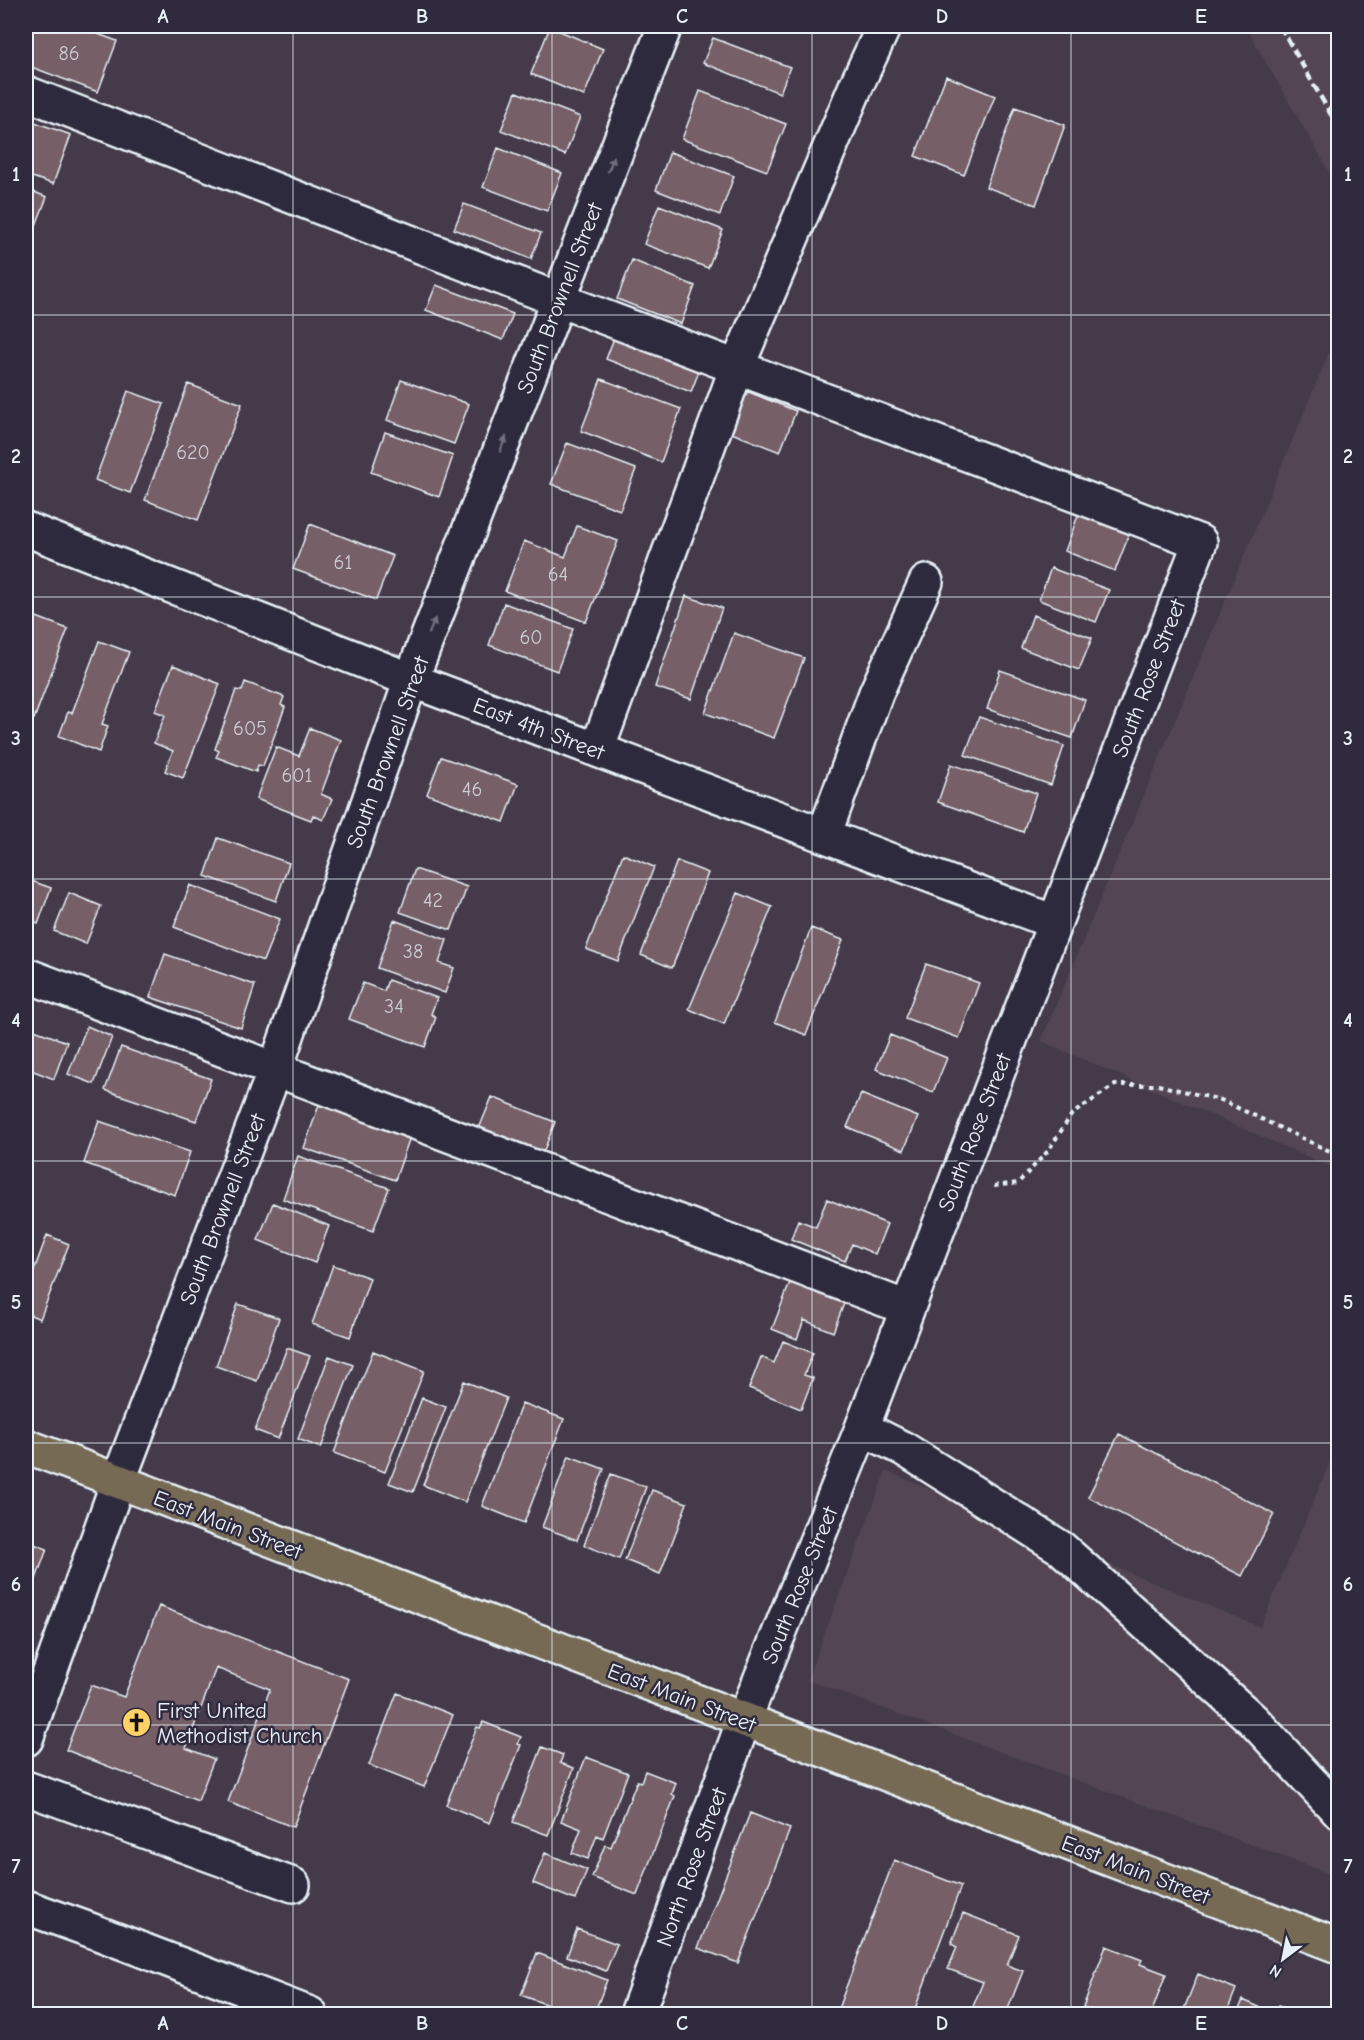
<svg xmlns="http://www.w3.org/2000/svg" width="1364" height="2040" viewBox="0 0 1364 2040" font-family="'Comic Neue',sans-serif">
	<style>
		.built { fill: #534552 }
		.building { fill: #765f66; stroke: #e8f1f8; stroke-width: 1.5 }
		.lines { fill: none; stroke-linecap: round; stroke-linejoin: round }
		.minor-casing { stroke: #e8f1f8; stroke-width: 38 }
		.major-casing { stroke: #e8f1f8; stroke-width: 38 }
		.path { stroke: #e8f1f8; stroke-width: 4; stroke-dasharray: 4.5 4.5; stroke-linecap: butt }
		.minor { stroke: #2f2a3d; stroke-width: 33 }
		.major { stroke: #766a55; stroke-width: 33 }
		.rail { stroke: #e8f1f8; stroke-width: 4.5; stroke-dasharray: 9 4.5; stroke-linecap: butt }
		.oneway { fill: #70707e }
		.grid { fill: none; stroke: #e8f1f8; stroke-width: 1.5; stroke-opacity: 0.55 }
		.labels { text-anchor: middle; stroke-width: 5; stroke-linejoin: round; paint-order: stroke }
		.number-label { font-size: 20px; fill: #ccccd4 }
		.street-label { font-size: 22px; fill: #e8f1f8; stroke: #2f2a3d }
		.poi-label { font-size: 22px; fill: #e8f1f8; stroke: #2f2a3d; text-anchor: start }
		.neatline { fill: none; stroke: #e8f1f8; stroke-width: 2 }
		.grid-label { font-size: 20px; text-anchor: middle; font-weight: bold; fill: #e8f1f8 }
	</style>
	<rect width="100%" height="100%" fill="#443a49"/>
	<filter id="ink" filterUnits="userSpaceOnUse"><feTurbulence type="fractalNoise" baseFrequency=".0167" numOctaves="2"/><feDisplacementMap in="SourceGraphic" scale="12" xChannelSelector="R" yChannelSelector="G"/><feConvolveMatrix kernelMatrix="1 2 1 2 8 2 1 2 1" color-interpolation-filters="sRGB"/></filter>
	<g filter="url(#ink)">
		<path class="built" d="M1245,26H1338V187Z
			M1338,331V1170L1041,1041Z
			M1338,1443V1877L807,1680L886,1471L1260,1627Z"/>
		<path class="building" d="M30,26H76L117,41L98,92L26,65V38Z
			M550,27L603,49L584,96L531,74Z
			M713,38L790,67L780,93L703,63Z
			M946,76L995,96L964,175L915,156Z
			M700,91L786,124L767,171L682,139Z
			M516,92L580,117L565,155L501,130Z
			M1015,107L1065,125L1036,205L986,187Z
			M26,119L71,135L53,184L26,175Z
			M498,148L562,173L547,211L483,187Z
			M670,152L734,176L720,215L656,190Z
			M26,189L47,197L28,246L26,245Z
			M464,204L541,233L531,259L454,229Z
			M659,205L723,230L708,268L644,244Z
			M632,260L695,286L681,324L617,299Z
			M436,285L513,314L503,340L426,310Z
			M616,333L701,366L691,392L606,359Z
			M601,379L681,409L661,462L581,431Z
			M401,380L469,404L454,444L387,420Z
			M188,384L242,404L198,520L145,500Z
			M128,391L164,404L130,493L95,480Z
			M746,391L796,411L780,452L729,432Z
			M385,432L453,456L439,497L371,472Z
			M567,443L636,469L620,510L551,484Z
			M1080,510L1131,530L1115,571L1065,551Z
			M310,524L393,556L376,600L293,569Z
			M577,526L618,541L586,622L505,591L524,541L565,557Z
			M1051,568L1109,590L1096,622L1039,600Z
			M686,596L722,608L691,699L655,687Z
			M504,603L573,629L557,671L489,645Z
			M26,613L68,629L34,719L26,716Z
			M1033,615L1092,638L1079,670L1021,648Z
			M734,633L804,658L774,738L705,713Z
			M99,641L129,652L102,724L108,726L99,752L59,736L68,712L72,713Z
			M173,665L220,684L183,778L165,771L173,751L154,743L165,715L155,711Z
			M1000,670L1085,700L1072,738L987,709Z
			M245,682L284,697L281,705L285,707L263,766L258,765L256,772L216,757L219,751L215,749L236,690L242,691Z
			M979,717L1064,746L1051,785L965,755Z
			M310,728L341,740L321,794L332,799L323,820L313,815L311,820L256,799L276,747L299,756Z
			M441,757L518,784L504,822L427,794Z
			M951,764L1036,793L1023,832L938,802Z
			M218,838L289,863L276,901L205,876Z
			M623,854L654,867L618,961L586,949Z
			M677,861L708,873L672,968L641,955Z
			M415,869L467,887L451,930L400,912Z
			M26,879L51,888L38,924L26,919Z
			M190,885L280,919L263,961L174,927Z
			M69,893L101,906L86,944L54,931Z
			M738,893L772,907L724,1024L689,1009Z
			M394,920L447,940L439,963L454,968L445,993L377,968Z
			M811,928L843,940L806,1035L775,1022Z
			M165,954L255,985L241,1028L150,997Z
			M926,964L979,983L959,1038L905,1018Z
			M388,980L437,998L431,1014L436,1017L425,1047L349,1019L363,983L384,991Z
			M87,1026L112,1037L94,1084L68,1074Z
			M26,1027L67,1042L54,1079L26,1068Z
			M890,1035L947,1058L933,1092L876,1069Z
			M121,1047L211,1079L196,1121L105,1090Z
			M861,1094L918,1117L904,1150L847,1127Z
			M492,1097L555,1122L542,1156L478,1131Z
			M319,1105L410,1137L395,1180L304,1148Z
			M99,1121L190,1152L175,1195L84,1163Z
			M298,1156L389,1188L373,1231L283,1199Z
			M827,1199L887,1224L875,1254L852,1244L845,1261L791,1239L798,1220L816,1227Z
			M273,1203L329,1226L315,1263L258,1240Z
			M26,1227L32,1229L26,1248Z
			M47,1235L69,1244L40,1319L26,1313V1292Z
			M333,1265L370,1278L350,1337L312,1324Z
			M791,1280L845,1301L833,1332L804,1320L797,1339L772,1329Z
			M238,1304L279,1318L257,1381L216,1366Z
			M783,1341L813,1353L804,1375L813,1378L801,1409L749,1388L761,1357L774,1363Z
			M287,1348L310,1356L278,1439L255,1430Z
			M373,1351L424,1371L385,1472L334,1453Z
			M329,1356L353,1365L321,1448L298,1439Z
			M464,1381L506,1398L465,1502L423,1485Z
			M422,1398L446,1407L413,1492L389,1483Z
			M522,1403L564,1419L524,1523L482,1506Z
			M1119,1434L1274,1514L1242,1576L1088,1497Z
			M569,1456L604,1469L577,1540L542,1527Z
			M611,1474L646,1487L619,1559L584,1545Z
			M652,1490L687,1503L660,1574L625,1560Z
			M26,1541L47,1549L26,1606Z
			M159,1606L349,1679L293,1827L228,1802L270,1689L216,1668L186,1748L214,1759L198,1801L66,1750L91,1685L124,1697Z
			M397,1693L453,1715L424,1787L369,1765Z
			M483,1722L521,1737L518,1744L521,1745L490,1823L446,1805L477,1727L480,1728Z
			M542,1747L563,1755L560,1763L574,1768L548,1835L513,1822Z
			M586,1757L628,1773L603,1838L597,1835L588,1859L572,1853L581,1829L561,1821Z
			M645,1771L676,1783L672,1794L675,1796L637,1895L592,1877L605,1845L611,1847L637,1781L641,1782Z
			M750,1813L790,1829L738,1963L698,1948Z
			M545,1853L587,1870L575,1900L533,1883Z
			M894,1860L961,1886L913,2014H836Z
			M963,1913L1019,1935L1007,1965L1023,1971L1006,2014H984L972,2009L983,1982L948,1969L957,1947L951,1944Z
			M577,1929L617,1944L606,1971L567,1956Z
			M1106,1946L1142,1960L1140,1964L1166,1974L1151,2014H1103L1083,2007Z
			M537,1953L607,1980L594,2014H572L521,1995Z
			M1198,1974L1236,1989L1226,2014H1182Z
			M1243,2000L1266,2010L1265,2014H1237Z
			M1278,2006L1300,2014H1274Z"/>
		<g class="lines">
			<defs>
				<path id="minor" d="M26,93L559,300L1200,542L862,1428L744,1720L637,2014
					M26,529L411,680L1054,922
					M597,750L737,367L856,86L884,26
					M824,835L876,693L926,582
					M26,975L907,1308
					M862,1428L904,1449L1061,1548L1253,1720L1338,1811
					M26,1739L118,1482L275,1070L411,680L665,26
					M26,1788L293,1885
					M26,1907L90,1930L310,2014"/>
				<path id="major" d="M26,1446L1338,1946"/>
			</defs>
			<use href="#minor" class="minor-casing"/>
			<use href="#major" class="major-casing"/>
			<path class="path" d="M994,1186L1018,1183L1048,1151L1072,1114L1115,1085H1158L1221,1100L1338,1155"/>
			<use href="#minor" class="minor"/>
			<use href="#major" class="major"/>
			<path class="rail" d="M1280,26L1338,127"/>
		</g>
		<defs><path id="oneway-solid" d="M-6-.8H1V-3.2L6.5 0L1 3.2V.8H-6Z" transform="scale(1.5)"/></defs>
		<g class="oneway">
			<use href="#oneway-solid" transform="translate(611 164) rotate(-69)"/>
			<use href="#oneway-solid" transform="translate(503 444) rotate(-69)"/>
			<use href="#oneway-solid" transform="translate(432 626) rotate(-69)"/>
		</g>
	</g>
	<path class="grid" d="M293,26V2014M552,26V2014M812,26V2014M1071,26V2014M26,315H1338M26,597H1338M26,879H1338M26,1161H1338M26,1443H1338M26,1725H1338"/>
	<defs>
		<symbol id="church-disc" viewBox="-11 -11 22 22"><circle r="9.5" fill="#ffd166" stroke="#2f2a3d"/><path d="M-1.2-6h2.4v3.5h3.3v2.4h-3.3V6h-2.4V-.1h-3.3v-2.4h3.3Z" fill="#111"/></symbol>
	</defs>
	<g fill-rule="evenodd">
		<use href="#church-disc" x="120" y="1706" width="33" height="33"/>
	</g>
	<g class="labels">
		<g class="number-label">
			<text x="69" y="60">86</text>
			<text x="193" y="459">620</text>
			<text x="343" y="569">61</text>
			<text x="558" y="581">64</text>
			<text x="531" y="644">60</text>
			<text x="250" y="735">605</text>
			<text x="297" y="782">601</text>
			<text x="472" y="796">46</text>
			<text x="433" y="907">42</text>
			<text x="413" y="958">38</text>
			<text x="394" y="1013">34</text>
		</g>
		<g class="street-label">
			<text transform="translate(559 298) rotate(-69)" y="8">South Brownell Street</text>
			<text transform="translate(1148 678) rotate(-69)" y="8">South Rose Street</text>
			<text transform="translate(539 728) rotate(21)" y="8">East 4th Street</text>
			<text transform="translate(387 752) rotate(-70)" y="8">South Brownell Street</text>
			<text transform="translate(974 1132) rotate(-69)" y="8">South Rose Street</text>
			<text transform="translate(222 1209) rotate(-69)" y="8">South Brownell Street</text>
			<text transform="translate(228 1524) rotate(21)" y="8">East Main Street</text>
			<text transform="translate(799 1585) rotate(-68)" y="8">South Rose Street</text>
			<text transform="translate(682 1697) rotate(21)" y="8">East Main Street</text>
			<text transform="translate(691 1867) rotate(-70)" y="8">North Rose Street</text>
			<text transform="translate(1136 1869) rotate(21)" y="8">East Main Street</text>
		</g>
		<g class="poi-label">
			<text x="157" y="1718">First United<tspan x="157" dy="25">Methodist Church</tspan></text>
		</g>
	</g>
	<rect width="1364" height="2040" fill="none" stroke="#2f2a3d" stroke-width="66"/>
	<g transform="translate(1283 1959) rotate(212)" stroke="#2f2a3d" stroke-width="4.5" paint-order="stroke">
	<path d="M0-4.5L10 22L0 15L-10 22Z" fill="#e8f1f8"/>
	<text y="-9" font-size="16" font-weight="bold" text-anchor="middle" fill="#e8f1f8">N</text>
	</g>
	<rect x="33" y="33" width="1298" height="1974" class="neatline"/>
	<g class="grid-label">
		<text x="163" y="23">A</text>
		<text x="422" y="23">B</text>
		<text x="682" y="23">C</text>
		<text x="942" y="23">D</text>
		<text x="1201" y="23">E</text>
		<text x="16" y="181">1</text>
		<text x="1348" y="181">1</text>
		<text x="16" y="463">2</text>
		<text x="1348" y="463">2</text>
		<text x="16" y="745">3</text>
		<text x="1348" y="745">3</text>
		<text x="16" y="1027">4</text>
		<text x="1348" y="1027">4</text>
		<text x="16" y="1309">5</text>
		<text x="1348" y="1309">5</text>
		<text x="16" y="1591">6</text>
		<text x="1348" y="1591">6</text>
		<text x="16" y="1873">7</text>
		<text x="1348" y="1873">7</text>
		<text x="163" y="2030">A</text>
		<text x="422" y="2030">B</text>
		<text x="682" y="2030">C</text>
		<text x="942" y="2030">D</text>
		<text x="1201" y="2030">E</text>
	</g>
</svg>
